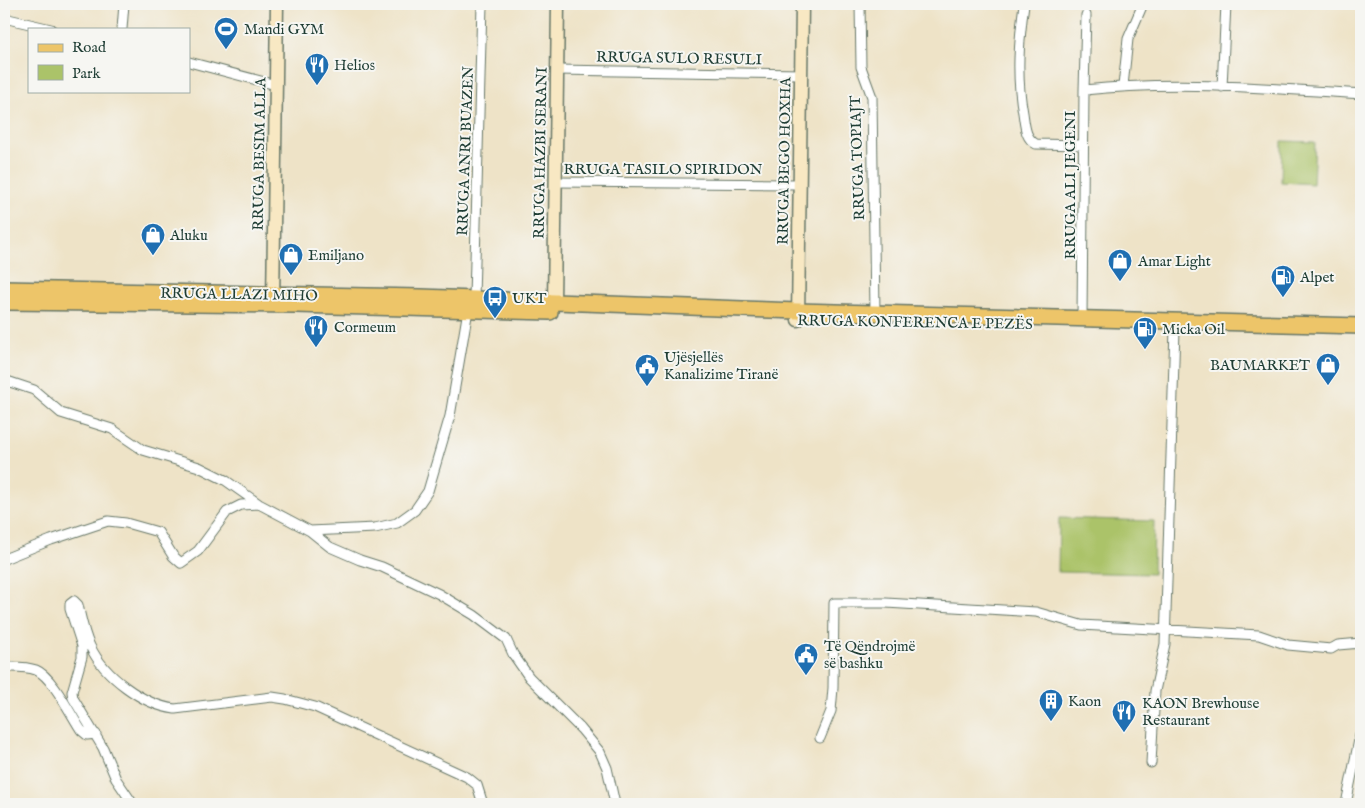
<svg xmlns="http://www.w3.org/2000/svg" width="1365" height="808" viewBox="0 0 1365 808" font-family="'IM FELL English',serif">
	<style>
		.green { fill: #abc369; stroke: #65804e }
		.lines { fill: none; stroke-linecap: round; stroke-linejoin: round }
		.street-casing { stroke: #677767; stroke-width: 11 }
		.secondary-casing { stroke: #677767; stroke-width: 15 }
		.primary-casing { stroke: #677767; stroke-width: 18 }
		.street { stroke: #fff; stroke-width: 9 }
		.secondary { stroke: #f8e8c3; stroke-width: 12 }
		.primary { stroke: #edc569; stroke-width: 15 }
		.labels { text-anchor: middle; stroke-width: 4; stroke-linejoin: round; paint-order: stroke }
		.poi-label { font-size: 15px; fill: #1f3d34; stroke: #f6f6f2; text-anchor: start }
		.street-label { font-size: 15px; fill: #1f3d34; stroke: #f6f6f2 }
	</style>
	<rect width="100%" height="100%" fill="#f6f6f2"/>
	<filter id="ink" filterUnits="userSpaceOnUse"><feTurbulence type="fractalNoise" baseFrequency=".02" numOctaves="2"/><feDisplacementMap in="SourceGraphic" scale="10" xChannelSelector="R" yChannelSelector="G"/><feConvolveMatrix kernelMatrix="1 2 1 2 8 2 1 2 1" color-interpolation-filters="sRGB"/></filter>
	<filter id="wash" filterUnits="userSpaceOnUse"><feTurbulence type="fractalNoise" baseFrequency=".0096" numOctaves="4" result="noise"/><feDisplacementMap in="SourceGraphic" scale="20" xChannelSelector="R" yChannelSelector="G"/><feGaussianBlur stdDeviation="1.12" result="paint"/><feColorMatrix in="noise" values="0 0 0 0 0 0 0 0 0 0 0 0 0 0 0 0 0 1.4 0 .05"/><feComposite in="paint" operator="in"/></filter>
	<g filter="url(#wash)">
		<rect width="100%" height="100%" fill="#eee3c7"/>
		<path class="green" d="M1282,141L1315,142L1313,184L1281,182Z
			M1059,518L1154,521L1153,574L1058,572Z"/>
	</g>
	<g filter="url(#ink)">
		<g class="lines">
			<defs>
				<path id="street" d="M860,4L861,67L872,97L875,313
					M1024,4C1019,41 1016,76 1023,113C1025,126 1025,138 1036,144L1083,145
					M4,18L51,29
					M122,29L124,4
					M189,62L276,85
					M557,70L801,74
					M1123,86L1128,39L1143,4
					M1222,87L1226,4
					M1084,90L1086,15
					M556,182L800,184
					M474,298L482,4
					M1082,319L1084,90C1176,80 1270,88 1361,94
					M4,380L34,390L61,413L112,429L143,450L199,467L225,480L259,504L310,531L330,547L360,560L382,567L439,594L474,615L506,639L513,654L529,677L581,729L600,752L607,768L615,804
					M310,531L375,528L397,523L415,510L428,491L450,416L468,310
					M4,559L51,540L108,521L126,523L158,532L173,556L181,563L198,551L227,512L241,505L259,504
					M4,667C15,667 25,666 36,670C52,676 71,715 81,730L87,735L96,734
					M820,738L831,711L833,688L834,603H886L1036,612L1081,625L1259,635L1288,645L1331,649L1338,645L1361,643
					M1151,763L1155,691L1165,644L1175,329
					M133,804L116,779L103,748L73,698L72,692L82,657V646L70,609V604L74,601L78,605C81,618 84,634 90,646C104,676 143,705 175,709L272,697L285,699L315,707L467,777L477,785L483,804
					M1346,804L1361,730"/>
				<path id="secondary" d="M554,303L558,4
					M273,304L277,4
					M798,320L802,4"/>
				<path id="primary" d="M4,289L421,297L798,311L1361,326
					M4,302L295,305L550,312"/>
			</defs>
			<use href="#street" class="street-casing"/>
			<use href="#secondary" class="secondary-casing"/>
			<use href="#primary" class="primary-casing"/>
			<use href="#street" class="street"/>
			<use href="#secondary" class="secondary"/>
			<use href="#primary" class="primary"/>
		</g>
	</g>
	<defs>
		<symbol id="stadium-pin" viewBox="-11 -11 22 30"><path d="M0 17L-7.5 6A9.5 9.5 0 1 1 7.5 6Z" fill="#1f6fb2" stroke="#f6f6f2"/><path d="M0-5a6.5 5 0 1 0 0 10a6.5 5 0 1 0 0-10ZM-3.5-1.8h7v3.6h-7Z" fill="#fff"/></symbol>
		<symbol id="restaurant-pin" viewBox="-11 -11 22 30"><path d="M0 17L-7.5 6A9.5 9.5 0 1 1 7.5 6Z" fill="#1f6fb2" stroke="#f6f6f2"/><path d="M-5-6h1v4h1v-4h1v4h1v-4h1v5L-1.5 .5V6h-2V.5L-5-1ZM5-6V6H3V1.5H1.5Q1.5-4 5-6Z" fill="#fff"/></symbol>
		<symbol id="shop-pin" viewBox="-11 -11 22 30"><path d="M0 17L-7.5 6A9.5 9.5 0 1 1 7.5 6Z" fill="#1f6fb2" stroke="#f6f6f2"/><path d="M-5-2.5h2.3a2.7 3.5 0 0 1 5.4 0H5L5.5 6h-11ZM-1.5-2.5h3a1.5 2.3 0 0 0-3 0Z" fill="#fff"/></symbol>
		<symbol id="fuel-pin" viewBox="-11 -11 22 30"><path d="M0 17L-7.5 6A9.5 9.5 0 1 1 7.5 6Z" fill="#1f6fb2" stroke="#f6f6f2"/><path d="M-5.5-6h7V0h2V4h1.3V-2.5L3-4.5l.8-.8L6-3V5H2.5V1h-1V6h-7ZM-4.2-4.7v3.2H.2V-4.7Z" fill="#fff"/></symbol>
		<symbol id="bus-pin" viewBox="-11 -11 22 30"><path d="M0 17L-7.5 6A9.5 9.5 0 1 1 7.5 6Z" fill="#1f6fb2" stroke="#f6f6f2"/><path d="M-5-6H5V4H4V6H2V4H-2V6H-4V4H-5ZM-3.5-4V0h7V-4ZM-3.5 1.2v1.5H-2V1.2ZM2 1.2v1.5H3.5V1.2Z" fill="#fff"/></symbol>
		<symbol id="civic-pin" viewBox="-11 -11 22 30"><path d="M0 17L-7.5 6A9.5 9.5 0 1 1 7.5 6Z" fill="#1f6fb2" stroke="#f6f6f2"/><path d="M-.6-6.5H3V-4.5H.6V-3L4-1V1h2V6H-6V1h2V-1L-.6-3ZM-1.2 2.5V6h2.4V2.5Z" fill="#fff"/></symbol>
		<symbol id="building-pin" viewBox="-11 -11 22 30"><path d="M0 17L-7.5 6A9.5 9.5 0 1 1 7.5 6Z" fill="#1f6fb2" stroke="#f6f6f2"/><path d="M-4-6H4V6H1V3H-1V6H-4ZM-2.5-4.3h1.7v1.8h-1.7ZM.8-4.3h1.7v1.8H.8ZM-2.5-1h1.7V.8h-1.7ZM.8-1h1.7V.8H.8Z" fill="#fff"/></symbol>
	</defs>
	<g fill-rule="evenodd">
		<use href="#stadium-pin" x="212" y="15" width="28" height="38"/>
		<use href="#restaurant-pin" x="303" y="51" width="28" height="38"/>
		<use href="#shop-pin" x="139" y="221" width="28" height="38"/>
		<use href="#shop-pin" x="277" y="241" width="28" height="38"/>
		<use href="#shop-pin" x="1106" y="247" width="28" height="38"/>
		<use href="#fuel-pin" x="1269" y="263" width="28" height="38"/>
		<use href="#bus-pin" x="481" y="284" width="28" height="38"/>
		<use href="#restaurant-pin" x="302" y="313" width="28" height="38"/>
		<use href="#fuel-pin" x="1131" y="315" width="28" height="38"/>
		<use href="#shop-pin" x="1314" y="351" width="28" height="38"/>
		<use href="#civic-pin" x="633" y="352" width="28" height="38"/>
		<use href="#civic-pin" x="792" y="641" width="28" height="38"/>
		<use href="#building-pin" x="1037" y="687" width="28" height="38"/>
		<use href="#restaurant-pin" x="1110" y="698" width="28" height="38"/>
	</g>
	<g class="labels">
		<g class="poi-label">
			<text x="244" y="34">Mandi GYM</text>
			<text x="334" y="70">Helios</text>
			<text x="170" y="240">Aluku</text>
			<text x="308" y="260">Emiljano</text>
			<text x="1138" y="266">Amar Light</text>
			<text x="1300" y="282">Alpet</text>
			<text x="512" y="303">UKT</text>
			<text x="334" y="332">Cormeum</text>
			<text x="1162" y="334">Micka Oil</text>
			<text x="664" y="362">Ujësjellës<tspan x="664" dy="17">Kanalizime Tiranë</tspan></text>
			<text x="1310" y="370" text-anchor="end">BAUMARKET</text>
			<text x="824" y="651">Të Qëndrojmë<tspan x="824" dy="17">së bashku</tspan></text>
			<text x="1068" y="706">Kaon</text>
			<text x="1142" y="708">KAON Brewhouse<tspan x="1142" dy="17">Restaurant</tspan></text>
		</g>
		<g class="street-label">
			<text transform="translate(679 58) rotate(1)" y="5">RRUGA SULO RESULI</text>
			<text transform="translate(465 151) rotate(-88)" y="5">RRUGA ANRI BUAZEN</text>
			<text transform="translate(540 153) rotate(-89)" y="5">RRUGA HAZBI SERANI</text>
			<text transform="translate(259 154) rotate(-89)" y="5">RRUGA BESIM ALLA</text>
			<text transform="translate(857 158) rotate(-92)" y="5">RRUGA TOPIAJT</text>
			<text transform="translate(784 161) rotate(-89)" y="5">RRUGA BEGO HOXHA</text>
			<text x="663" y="174">RRUGA TASILO SPIRIDON</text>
			<text transform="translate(1070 185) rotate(-90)" y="5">RRUGA ALI JEGENI</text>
			<text transform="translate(239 294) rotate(1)" y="5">RRUGA LLAZI MIHO</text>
			<text transform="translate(915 322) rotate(1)" y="5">RRUGA KONFERENCA E PEZËS</text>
		</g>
	</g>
	<rect width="1365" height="808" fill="none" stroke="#f6f6f2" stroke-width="20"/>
	<rect x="28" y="28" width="162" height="65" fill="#f6f6f2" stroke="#a0aca6"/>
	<rect x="38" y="44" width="25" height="8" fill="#edc569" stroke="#a0aca6"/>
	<text x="72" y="52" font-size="15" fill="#1f3d34">Road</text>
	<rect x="38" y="65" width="25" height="15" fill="#abc369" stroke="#a0aca6"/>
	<text x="72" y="78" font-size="15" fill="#1f3d34">Park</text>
</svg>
